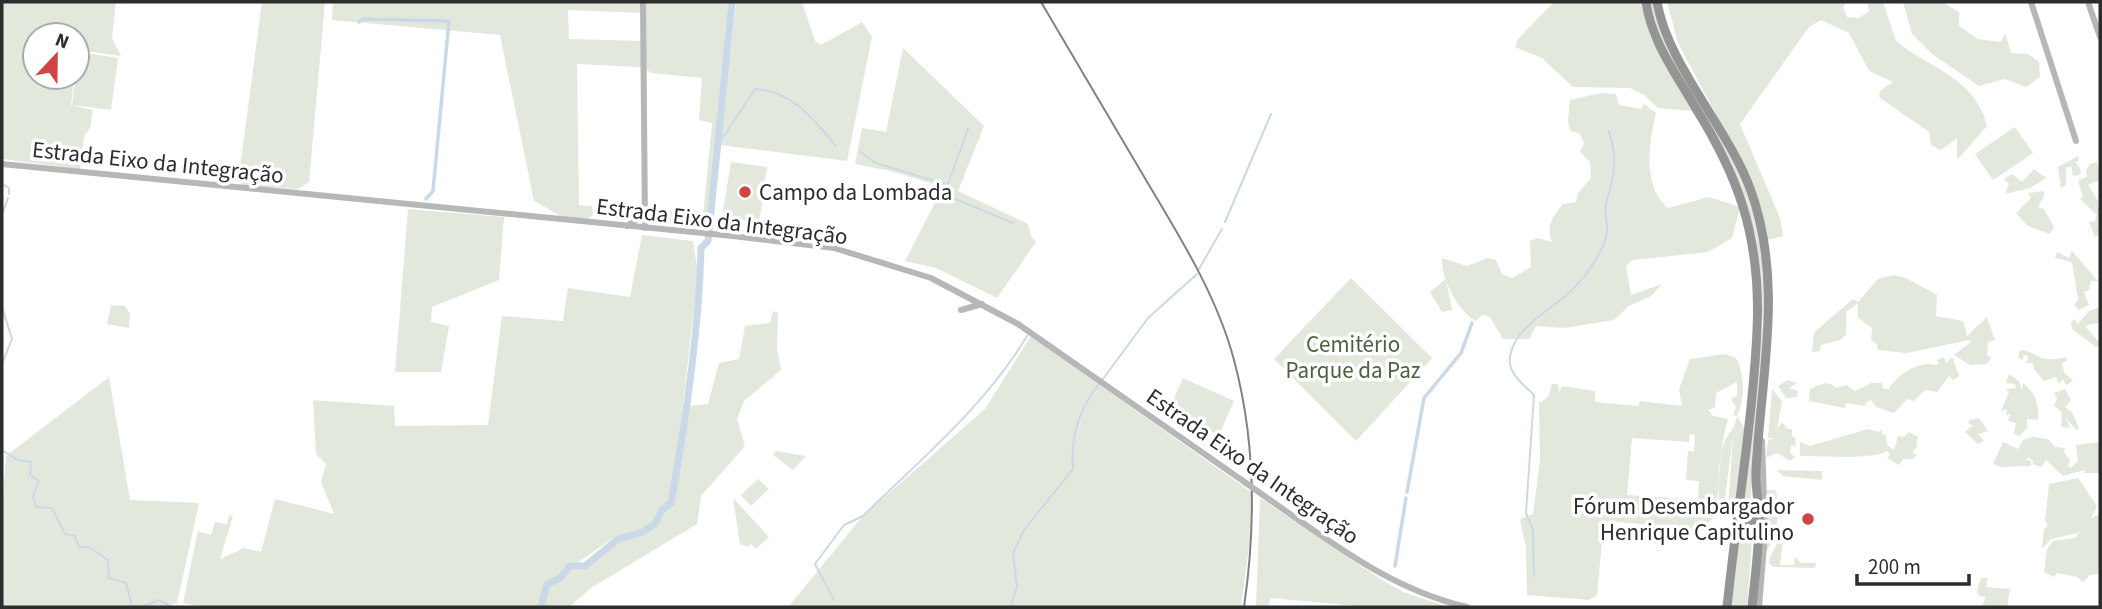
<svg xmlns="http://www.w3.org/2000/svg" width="2102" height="609" viewBox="0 0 2102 609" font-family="'Source Sans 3',sans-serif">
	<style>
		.green { fill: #e2e9dc; fill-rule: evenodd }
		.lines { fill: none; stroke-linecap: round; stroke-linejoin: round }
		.stream { stroke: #cad9e7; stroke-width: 2 }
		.canal { stroke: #cad9e7; stroke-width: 3.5 }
		.river { stroke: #cad9e7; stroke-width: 7 }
		.secondary { stroke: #b7b7b7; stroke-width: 6 }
		.highway { stroke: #949494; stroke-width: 9 }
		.tram { stroke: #828282; stroke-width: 2 }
		.secondary-bridge { stroke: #b7b7b7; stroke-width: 6 }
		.poi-dot { fill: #cf4544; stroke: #fff; stroke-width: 2.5 }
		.labels { text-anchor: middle; stroke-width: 7; stroke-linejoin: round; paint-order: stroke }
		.street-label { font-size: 23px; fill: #2d2d2d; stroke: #fff }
		.poi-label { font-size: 23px; fill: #2d2d2d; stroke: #fff; text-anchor: start }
		.park-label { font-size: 23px; fill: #4d6340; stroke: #fff }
	</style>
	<rect width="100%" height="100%" fill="#fff"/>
	<path class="green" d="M2,2H116L112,38L121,56L78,50L77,57V35H35V77H74L71,105L93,110L90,128L84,136L80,169L2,159Z
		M262,2H325L309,182L298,189L241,185L239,176Z
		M333,2H732L709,230L702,227L712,123L699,120L702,78L652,73L640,67L577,64L579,205L592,206L593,215L588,219L562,217L534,201L500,35L332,20ZM568,10L643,13V41L569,39Z
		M736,2H802L815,41L821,45L862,22L872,37L847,161L720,145Z
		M1554,2H1641L1651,38L1692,111L1658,108L1644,95L1630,88L1573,87L1542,58L1515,47L1518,39Z
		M1648,2H1656L1699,96L1743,181L1761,236L1768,316L1749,515H1742L1763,323L1756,239L1736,175L1662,43Z
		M1667,2H1846L1843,8L1847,17L1859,18L1869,11L1867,2H1883L1896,41C1929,68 1976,78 1987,126L1957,160V138L1941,150L1931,145L1929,132L1879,97L1880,91L1893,82L1869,71L1849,33L1821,20L1809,27L1740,124L1780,218L1783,236L1767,240L1754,186L1678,43Z
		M1903,2H1942L1959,12V26L1978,39L2001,42L2005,33L2011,53L2028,54L2039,62L2040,77L2026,87L2005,79L1979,86L1932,54L1912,34Z
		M903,48L984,126L958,191L1028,224L1031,236L1036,242L997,298L936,268L905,261L943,187L891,171L855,164L862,128L886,132Z
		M79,52L118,58L111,110L72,105Z
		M1601,93L1616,94L1619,105L1641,109L1644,104L1656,113C1649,143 1642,186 1668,208L1709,197L1740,207L1732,238L1708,252L1633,260L1626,266L1631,295L1662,284L1651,296L1629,306L1614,320L1564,328L1536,326L1529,339H1503L1490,317L1482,315L1476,321C1458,312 1441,278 1442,258L1467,266L1488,258L1496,260L1502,274L1512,278L1531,267L1530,241L1538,238L1552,242C1545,226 1553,217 1563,204L1576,202L1578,193L1591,178L1590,162L1580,152L1584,143L1579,133L1570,131L1568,121L1570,100Z
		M2015,127L2033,153L1993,180L1975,154Z
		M2078,156L2079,161L2075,162L2081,170L2080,175L2073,176L2071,166L2066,168V185L2061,188L2058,167Z
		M731,162L767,167L759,222L722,217Z
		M2097,162L2100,180L2088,185L2098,201L2100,221L2098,222L2100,234L2095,237L2089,222L2095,221L2097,215L2080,199L2083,197L2078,180L2087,177L2086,170L2090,164Z
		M2034,169L2046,178L2030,188L2005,194L2009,184L2004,179L2012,174L2022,182Z
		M2044,191V196L2038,207L2044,209L2054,227L2050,234L2028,226L2016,213L2031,198L2028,193Z
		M675,208L699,211L700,225L660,222L652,210L668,213Z
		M408,209L504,217L499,280L432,307L431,322L449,326L441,372H395Z
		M642,235L693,241L698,274L673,492L686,406L708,404L719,363L739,359L745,326L770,323L773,311L778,313L777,349L781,370L744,401L737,419L745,446L701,496L697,524L591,588L569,607H542L546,586L539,607H204L183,603L198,531L211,535L215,522L227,524L229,515L233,516L220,559L244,548L261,552L275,499L334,514L321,482L326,464L316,454L313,400L394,406L395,426L488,425L502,316L563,321L568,288L630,297ZM671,502L662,510L655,524L643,533L618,539L585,566H573L613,538L642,531L653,521L661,506Z
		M2072,251L2098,281H2091L2089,290L2084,292L2089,305L2079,310L2074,305L2078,299L2072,262L2055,258L2057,252L2069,258Z
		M1893,275L1906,278L1937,295L1936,316L1963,321L1967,336L1987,317L1995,340L1988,342L1987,355L1991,358L1987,364L1970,365L1954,355L1971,342L1969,340L1907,353L1878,350L1877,344L1871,340L1872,328L1858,318V303L1846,312V335L1840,340L1821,345L1820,351L1812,352L1814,333L1818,329L1853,299L1858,302L1878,279Z
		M1351,278L1432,358L1356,441L1274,359Z
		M1446,279L1452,310L1442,312L1430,292Z
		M111,305L125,306L130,314L129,328L107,324Z
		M2100,307V326L2097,323L2085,326L2099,342L2100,338V346L2096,347L2072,329L2071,322L2074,319L2078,324L2089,311Z
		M1031,336L1251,492L1252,525L1241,607H788L863,516L985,409Z
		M2020,350C2036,350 2038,365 2066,357L2068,360L2062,363L2064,372L2073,381L2066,385L2063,379L2059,384L2056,377L2044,381L2034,369L2033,363H2027L2028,356L2023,355V360L2018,358Z
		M1725,354L1736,358C1745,374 1745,400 1737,416L1745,429L1735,503L1728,510L1733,435L1724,506L1720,504C1717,487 1718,458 1725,441C1730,431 1735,428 1737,416L1733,415L1736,407L1731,399L1737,396V382L1716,393L1715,407L1708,410L1713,416L1728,419C1720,447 1719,477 1717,507C1716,517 1708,520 1707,531L1610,521L1603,531L1597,595L1589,600L1527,595L1526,548L1520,519L1533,514L1540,460L1539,403L1548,397L1552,384H1558L1559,392L1562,386L1595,391V402L1638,406L1640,401L1682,406L1679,389L1690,359ZM1690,434L1695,435L1694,452L1688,451L1686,480L1699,481L1698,500L1627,495L1632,438L1689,442Z
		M1944,357L1946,363L1952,357L1959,376L1953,380L1949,376L1937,392L1925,390L1914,401L1907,399L1894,413L1876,407L1871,400L1865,403L1866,406L1846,403L1845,408L1809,401L1810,389C1817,387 1827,378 1836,388L1847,385L1855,391L1871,383H1882L1883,389H1889C1896,375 1920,360 1936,365L1939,364L1937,360Z
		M2009,374L2019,381L2022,390L2023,383C2035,393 2039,402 2038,420L2027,419V428L2020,436L2014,434L2016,423L2008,421L2011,414L2006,415L2007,409L2001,411L2009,392L2006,389L2016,388L2015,384L2006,383Z
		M109,377L130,500L199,503L177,603L163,607H2V510L6,456Z
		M1183,378L1234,401L1219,435L1168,412Z
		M1788,380L1797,383L1789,388L1798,391L1797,397L1786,398L1778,386Z
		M1772,389L1782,401L1777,429L1782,422L1788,429H1792V437H1795L1796,446L1791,445L1790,453L1795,457L1790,461L1777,453L1766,458L1768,440L1775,438H1768Z
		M2065,389L2071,400L2065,407L2072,412L2079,428L2077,430L2066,419L2070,428L2061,427L2062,412L2054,406L2057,399L2054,393Z
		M1979,418L1988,431L1978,434L1984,441L1978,444L1965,432L1972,426L1975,427L1968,423L1970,420Z
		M1868,429L1879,432L1882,429V435L1886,434L1887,445L1894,450L1898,436L1904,437L1909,432L1918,437L1916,444L1918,446L1912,452L1917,455L1913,459H1903L1899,465L1887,458L1890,455L1887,451C1873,460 1821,456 1800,456V442L1810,446Z
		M2032,437L2048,439L2055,447L2065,448L2064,452L2070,460L2068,466L2071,468L2078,461L2076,445L2099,442L2100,473H2084L2085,470L2063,476L2046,460L2042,467L2032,464L2034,462L2030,458L2025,459L2031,461V466L2001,467L1993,464L2003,442L2018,449L2023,440Z
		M776,451L806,456L793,470L773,455Z
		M1777,470L1822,471V480L1783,476Z
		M2078,478L2097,506L2091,518L2100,514V574L2090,575L2083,582L2077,577L2057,573L2054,577L2044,572L2047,549L2053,541L2075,538L2083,528L2078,533L2051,539L2042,549L2044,529L2048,525L2045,521L2049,484Z
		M758,479L769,489L751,506L741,495Z
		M1767,490H1775C1783,506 1776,538 1766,552Z
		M733,498L769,537L756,549L751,544L748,547L740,544Z
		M1260,498L1382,580L1403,592L1449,607H1368L1270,598L1269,607H1256Z
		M1748,522L1753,526L1747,607H1730L1737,532Z
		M1780,532H1784L1780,565H1794L1795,557L1801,563H1816L1815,568L1773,567L1769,563C1769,553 1779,546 1780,532Z
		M1981,578H1988L1986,587L2010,589L2007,607H1982L1986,597L1979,596L1977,590Z"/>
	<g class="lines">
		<path class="stream" d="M717,146L755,89C793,91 813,119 836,146
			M860,152L876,163L948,185L946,195L1013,223
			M2,184L9,188V194
			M948,184L968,129
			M2,215L8,198
			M1225,222L1271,114
			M1199,269L1222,229
			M2,307L12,339L2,364
			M1103,379L1148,318L1197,274
			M2,450L17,460L31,462L30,475L39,481L33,496L36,507L52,508L65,534L75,536L79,547H89L108,560L109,578L126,583L132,606L141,607L159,600L172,607
			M1534,576L1533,530L1526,513L1534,395C1523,384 1507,373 1510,356C1516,325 1552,310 1572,290C1584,278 1596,261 1603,246C1612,227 1603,219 1606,204C1614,176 1618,159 1609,131
			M834,600L815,564L844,525L863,516C921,459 985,406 1027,336
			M1011,607L1017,587L1013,553L1024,530L1073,469C1070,437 1079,410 1098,385"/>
		<path class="canal" d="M359,22L362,19L449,21L433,191L426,199
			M1407,492L1424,398L1461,353L1472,323
			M1395,566L1406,498"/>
		<path class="river" d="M541,607L547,584L560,578L570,566H585L618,539L643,532L655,524L662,510L671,503C686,420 699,333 701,248L708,241L732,2"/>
		<path class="secondary" d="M643,2L645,228
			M2031,2L2076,141
			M2088,2L2100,37
			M2,164L733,236L834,248L931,278L1018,324L1246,483
			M627,226L643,215
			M961,310L982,304
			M1270,500C1332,543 1392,590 1467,607
			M1759,607L1765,534L1762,441"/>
		<path class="highway" d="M1646,2C1651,40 1676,74 1695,107C1715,139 1732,171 1743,207C1764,275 1758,338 1751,407C1744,474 1734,540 1727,607
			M1657,2C1668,66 1728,127 1751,191C1784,284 1761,375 1756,470C1755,484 1758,498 1759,512C1760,543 1755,576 1752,607
			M1736,528L1746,518L1753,521L1757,528"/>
		<path class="tram" d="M1041,2C1076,61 1111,120 1146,180C1180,237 1217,296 1234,360C1256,442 1256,525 1244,607"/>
		<path class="secondary-bridge" d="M1246,483L1270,500"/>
	</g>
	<g class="poi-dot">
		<circle cx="745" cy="192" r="7"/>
		<circle cx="1808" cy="519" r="7"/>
	</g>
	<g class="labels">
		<g class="street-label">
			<text transform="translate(158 162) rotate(6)" y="8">Estrada Eixo da Integração</text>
			<text transform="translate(722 221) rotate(7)" y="8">Estrada Eixo da Integração</text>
			<text transform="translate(1253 466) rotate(35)" y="8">Estrada Eixo da Integração</text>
		</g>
		<g class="poi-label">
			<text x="759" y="200">Campo da Lombada</text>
			<text x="1794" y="514" text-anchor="end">Fórum Desembargador<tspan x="1794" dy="26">Henrique Capitulino</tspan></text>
		</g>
		<g class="park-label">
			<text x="1353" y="352">Cemitério<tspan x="1353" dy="26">Parque da Paz</tspan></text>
		</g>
	</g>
	<rect width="2102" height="609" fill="none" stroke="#2d2d2d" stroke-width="7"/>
	<g transform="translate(56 56) rotate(22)"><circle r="33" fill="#ffffff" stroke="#ababab" stroke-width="2"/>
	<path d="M0-5L12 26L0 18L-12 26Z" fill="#cf4544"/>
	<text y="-10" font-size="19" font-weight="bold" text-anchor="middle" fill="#2d2d2d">N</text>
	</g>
	<path d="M1857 574v10h112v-10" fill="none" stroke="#2d2d2d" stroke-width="3.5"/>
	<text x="1868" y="574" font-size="21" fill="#2d2d2d" stroke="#ffffff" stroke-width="5" paint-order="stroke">200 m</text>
</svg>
